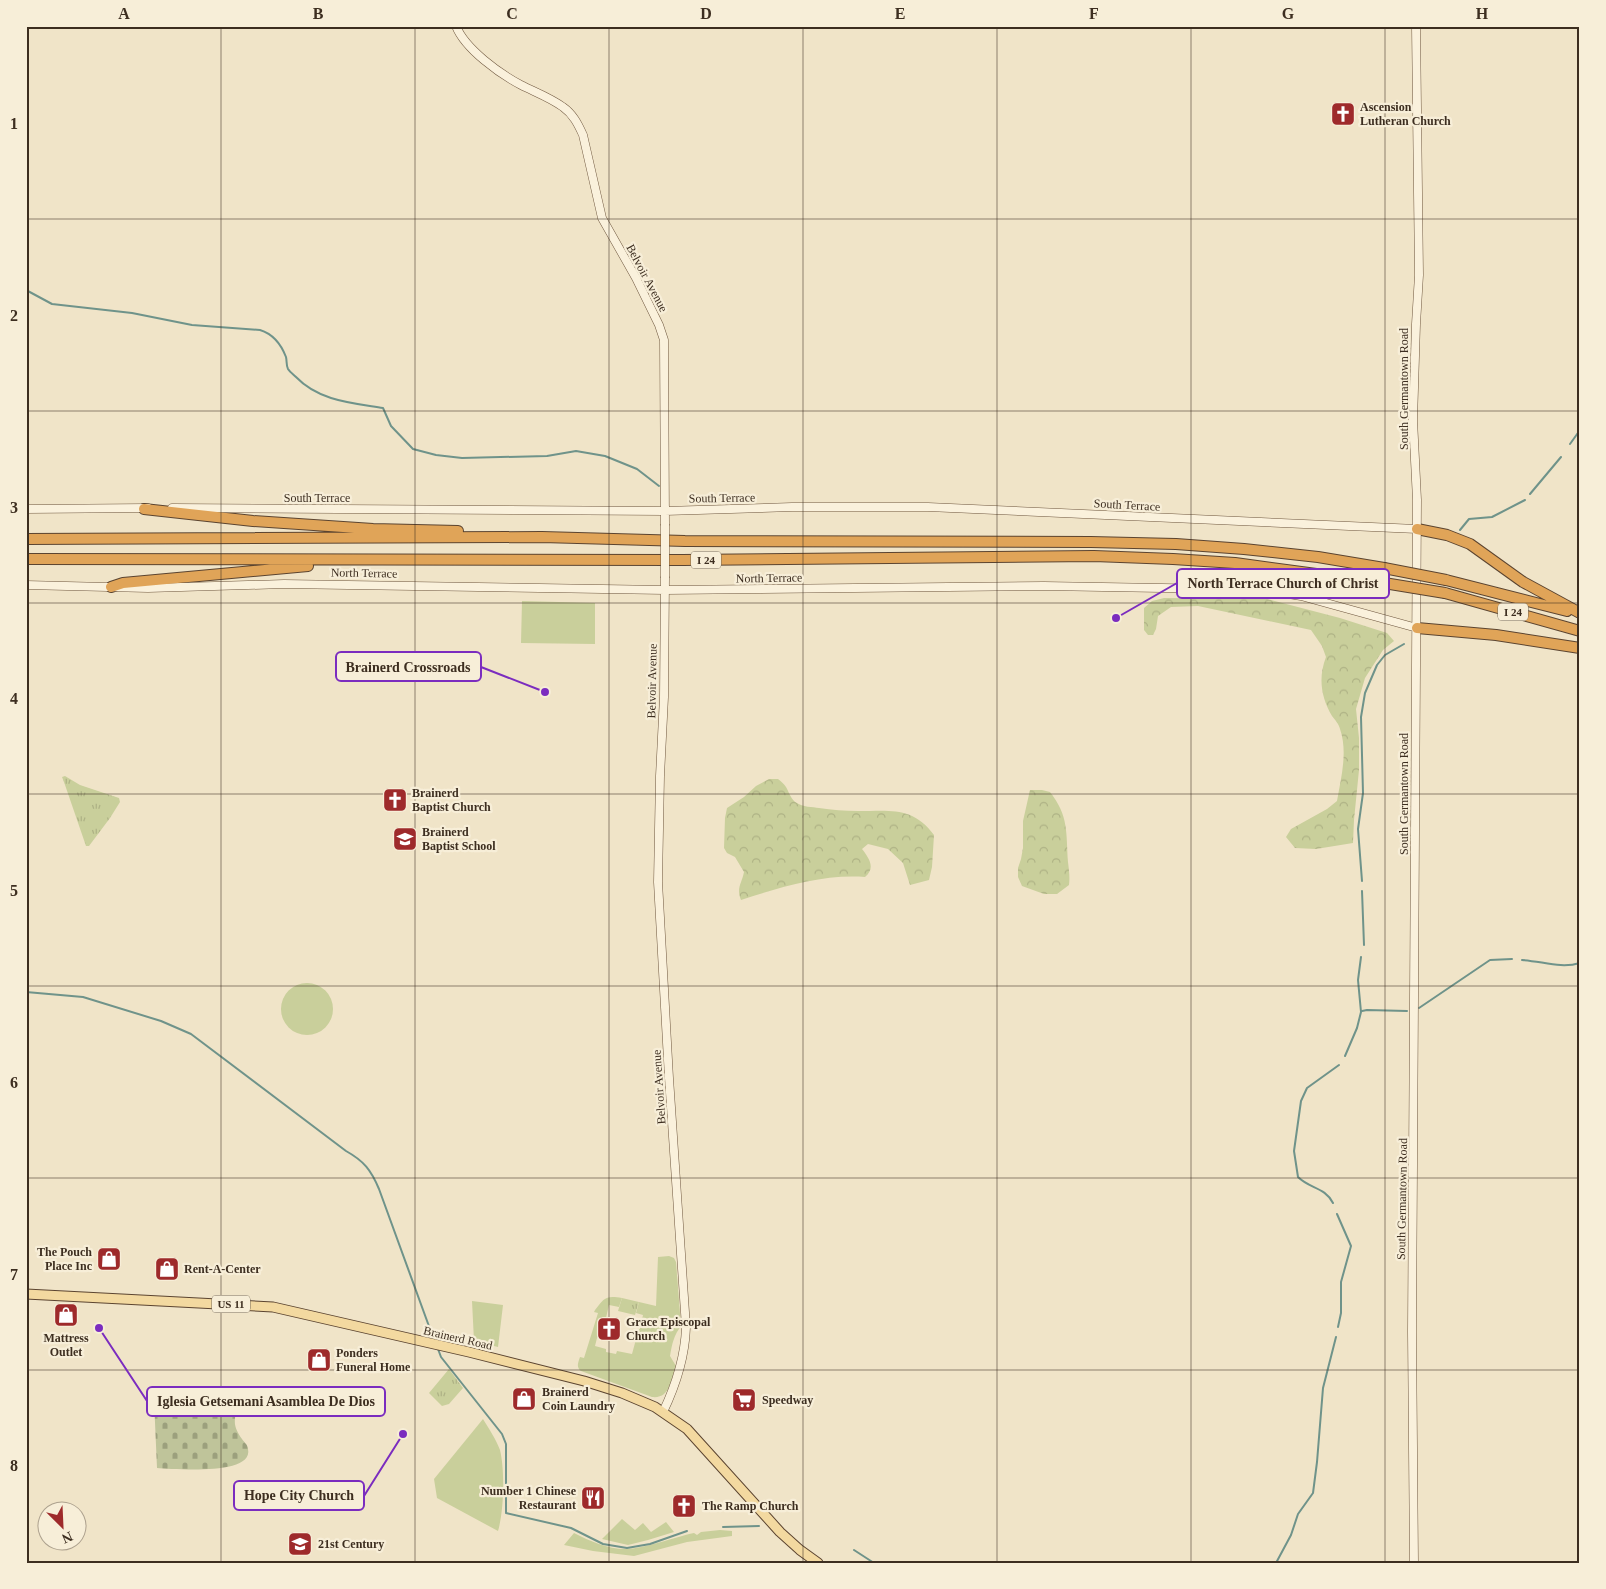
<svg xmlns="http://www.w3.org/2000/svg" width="1606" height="1589" viewBox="0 0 1606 1589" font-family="'Times New Roman',serif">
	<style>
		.green { fill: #c9cf9b }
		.forest { fill: url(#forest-crowns) }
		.cemetery { fill: url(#cemetery-stones) }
		.park { fill: url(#park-tufts) }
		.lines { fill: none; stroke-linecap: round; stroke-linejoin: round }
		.stream { stroke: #6f938a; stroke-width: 2 }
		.secondary-casing { stroke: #6f573f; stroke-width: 9 }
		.primary-casing { stroke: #5b4430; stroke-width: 11 }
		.highway-casing { stroke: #5b4430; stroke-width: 12 }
		.secondary { stroke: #faf1dc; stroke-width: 8 }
		.primary { stroke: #f3d9a0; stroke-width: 9 }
		.highway { stroke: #e0a458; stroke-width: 10 }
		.secondary-bridge-casing { stroke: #6f573f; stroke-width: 9; stroke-linecap: butt }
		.highway-bridge-casing { stroke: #5b4430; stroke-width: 12; stroke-linecap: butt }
		.secondary-bridge { stroke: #faf1dc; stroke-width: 8 }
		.highway-bridge { stroke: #e0a458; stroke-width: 10 }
		.grid { fill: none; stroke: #3d2e20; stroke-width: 1; stroke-opacity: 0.55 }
		.labels { text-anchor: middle; stroke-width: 4.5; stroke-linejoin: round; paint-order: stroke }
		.shield { fill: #f7eed8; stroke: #756857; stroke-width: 1 }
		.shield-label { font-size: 11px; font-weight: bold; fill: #3d2e20 }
		.poi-label { font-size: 12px; font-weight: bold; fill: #3d2e20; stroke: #f7eed8; text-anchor: start }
		.street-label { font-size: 12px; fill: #3d2e20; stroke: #f7eed8 }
		.leader { fill: none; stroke: #7b2cbf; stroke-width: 2 }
		.callout-dot { fill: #7b2cbf; stroke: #f7eed8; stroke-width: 2 }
		.callout { fill: #f7eed8; stroke: #7b2cbf; stroke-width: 2 }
		.callout-label { font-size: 14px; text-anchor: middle; font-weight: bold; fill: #3d2e20 }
		.neatline { fill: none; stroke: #3d2e20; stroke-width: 2 }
		.grid-label { font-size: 16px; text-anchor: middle; font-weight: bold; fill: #3d2e20 }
	</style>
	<defs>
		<pattern id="forest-crowns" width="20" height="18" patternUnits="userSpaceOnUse" patternTransform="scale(1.25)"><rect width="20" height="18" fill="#c9cf9b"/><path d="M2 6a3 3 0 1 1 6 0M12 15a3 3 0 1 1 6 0" fill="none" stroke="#aeb285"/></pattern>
		<pattern id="cemetery-stones" width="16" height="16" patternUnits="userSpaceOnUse" patternTransform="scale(1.25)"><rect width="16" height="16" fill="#bfc49a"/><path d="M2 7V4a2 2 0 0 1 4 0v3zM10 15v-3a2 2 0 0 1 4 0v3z" fill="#9ca07d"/></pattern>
		<pattern id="park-tufts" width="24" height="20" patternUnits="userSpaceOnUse" patternTransform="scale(1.25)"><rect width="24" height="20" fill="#c9cf9b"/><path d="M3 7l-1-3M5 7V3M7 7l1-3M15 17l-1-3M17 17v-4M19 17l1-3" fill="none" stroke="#aeb285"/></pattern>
	</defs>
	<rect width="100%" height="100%" fill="#f0e4c8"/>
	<path class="green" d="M522,601L595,603V644L521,643Z
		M281 1009a26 26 0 1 1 52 0a26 26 0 1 1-52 0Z
		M669,1256L674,1258L676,1262L681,1326C674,1335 672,1344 670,1356L676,1366C671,1380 670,1399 652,1397L581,1371C576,1367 578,1363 580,1357L584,1358L598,1313L594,1312L595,1310C604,1298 606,1295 622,1298L619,1307L609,1305L602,1335L598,1334L595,1346L606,1349V1352L616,1354L617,1351L632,1354L635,1343L634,1335L637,1329H640L643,1315L636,1313L639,1302L656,1306L658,1257Z
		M472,1301L503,1305L498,1347L474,1341Z
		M483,1419C489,1429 496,1439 500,1450C505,1470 504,1511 498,1531L437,1498L434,1479Z
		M622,1519L635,1530L643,1523L651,1532L666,1522L674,1532L648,1540L628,1545L602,1539Z
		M720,1530L732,1531V1536L687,1542L634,1556L593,1551L564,1545L574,1533C590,1541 607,1549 626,1549C643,1549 675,1537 694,1533L697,1535L701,1532Z"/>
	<path class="forest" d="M1164,598L1267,599L1340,618L1387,633L1394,641L1383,650L1365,678L1356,709L1359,738V770L1354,820L1353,843L1316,849L1295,848L1286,837L1291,829L1327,809L1337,801C1341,778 1348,752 1340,729C1339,724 1335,720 1332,716C1321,697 1318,678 1326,657L1322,646L1311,630L1198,606L1171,607L1158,616L1156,629L1153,635H1148L1144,630V608L1152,601Z
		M769,779H778C781,781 784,784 786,787C789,792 791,800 797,803C802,807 813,807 819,808C832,810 845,811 858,811C890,811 913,806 934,835L932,867L929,880L910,885L903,863L888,849L868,844L862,849C869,858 876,868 865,877C823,874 781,887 741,900C736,888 742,883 744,872L735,857L727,853L724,848L725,818L727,808L744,797L756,786Z
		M1030,790H1042L1050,792C1069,816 1066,833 1068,862C1069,870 1070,877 1069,885L1057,894H1044L1022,886L1018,877V868L1021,859L1023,848V821Z"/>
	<path class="cemetery" d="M159,1399L195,1404L237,1406C234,1422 233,1426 242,1439C244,1442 248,1445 248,1449C254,1476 173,1469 157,1468L154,1400Z"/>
	<path class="park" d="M65,776L80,785L119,798L120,802L110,818L89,846H86L64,782L62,777Z
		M622,1298L639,1302L635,1315L618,1311Z
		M449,1369L463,1388L449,1404L442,1406L429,1393Z"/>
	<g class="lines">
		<path class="stream" d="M26,290L52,304L132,313L192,325L260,330C273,334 281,344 286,357C287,361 286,365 288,369C290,372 294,375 296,377C319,401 352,403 383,408L391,426L413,449L436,455L462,458L547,456L576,451L605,456L637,469L659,486
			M1570,444L1580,430
			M1530,494L1561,457
			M1460,530L1469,519L1492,517L1525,500
			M1362,881L1358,829L1363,793L1361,717L1365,693L1377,665L1385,655L1404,644
			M1362,891L1364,945
			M1522,960C1542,961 1560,969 1580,963
			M26,992L83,997L161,1021L191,1034L346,1151C364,1161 371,1170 379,1189L434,1340
			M1419,1008L1490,960L1512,959
			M1362,1011L1367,1010L1407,1011
			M1345,1056L1357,1028L1361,1012L1358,980L1361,957
			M1333,1203C1325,1187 1310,1189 1298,1177L1294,1151L1301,1101L1307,1088L1339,1065
			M1337,1214L1351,1246L1341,1282V1313L1338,1327
			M438,1349L441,1357L502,1434L506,1444V1513L571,1528L603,1544L627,1548L650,1544L687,1531
			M723,1527L759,1526
			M854,1550L874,1563
			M1276,1563L1291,1535L1298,1514L1313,1493L1317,1462L1323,1388L1336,1337"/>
		<defs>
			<path id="secondary" d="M456,26C465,49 500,74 521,85C535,92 551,98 563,107C573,114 578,124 583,135L602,218L636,278L659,325L664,340L665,524
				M172,508L665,511L792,507H928L1417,529
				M26,509L148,508
				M26,585L148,588L284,584L665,590L1044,586L1221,589L1276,592L1301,596L1417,628
				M663,1412C676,1385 685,1358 686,1327L669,1078L658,882L660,776L664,697L665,578
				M1414,1563L1412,1332L1417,500L1413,420L1416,324L1419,275L1416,26"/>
			<path id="primary" d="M26,1294L273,1307L469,1352L584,1381L622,1393L655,1407L687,1429L780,1532L800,1550L818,1563"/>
			<path id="highway" d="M144,509L253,521L373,529L458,531
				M1417,529L1447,535L1470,544L1523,582L1580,613
				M26,539L542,537L685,541L1091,542L1176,544L1244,549L1318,557L1384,568
				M26,559L682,560L1094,556L1173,559L1235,563L1384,583
				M1446,580L1567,611
				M111,587L123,583L308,566
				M1445,593L1580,631
				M1417,628L1496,635L1580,648"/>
		</defs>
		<use href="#secondary" class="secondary-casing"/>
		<use href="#primary" class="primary-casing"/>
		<use href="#highway" class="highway-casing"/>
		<use href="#secondary" class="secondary"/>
		<use href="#primary" class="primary"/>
		<use href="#highway" class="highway"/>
		<defs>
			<path id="secondary-bridge" d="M665,578V524"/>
			<path id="highway-bridge" d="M1384,568L1446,580
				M1384,583L1445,593"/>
		</defs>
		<use href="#secondary-bridge" class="secondary-bridge-casing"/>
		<use href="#highway-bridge" class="highway-bridge-casing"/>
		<use href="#secondary-bridge" class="secondary-bridge"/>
		<use href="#highway-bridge" class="highway-bridge"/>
	</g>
	<path class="grid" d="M221,26V1563M415,26V1563M609,26V1563M803,26V1563M997,26V1563M1191,26V1563M1385,26V1563M26,219H1580M26,411H1580M26,603H1580M26,794H1580M26,986H1580M26,1178H1580M26,1370H1580"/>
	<defs>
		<symbol id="church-square" viewBox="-11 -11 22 22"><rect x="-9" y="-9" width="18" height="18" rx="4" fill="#9e2a2b" stroke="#f7eed8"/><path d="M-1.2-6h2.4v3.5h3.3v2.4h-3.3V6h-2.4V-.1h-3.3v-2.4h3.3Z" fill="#fff"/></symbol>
		<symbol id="school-square" viewBox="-11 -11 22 22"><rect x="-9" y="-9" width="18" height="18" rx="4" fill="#9e2a2b" stroke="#f7eed8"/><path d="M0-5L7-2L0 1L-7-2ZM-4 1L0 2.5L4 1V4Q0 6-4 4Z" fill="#fff"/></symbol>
		<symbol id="shop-square" viewBox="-11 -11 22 22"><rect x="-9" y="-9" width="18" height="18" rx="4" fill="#9e2a2b" stroke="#f7eed8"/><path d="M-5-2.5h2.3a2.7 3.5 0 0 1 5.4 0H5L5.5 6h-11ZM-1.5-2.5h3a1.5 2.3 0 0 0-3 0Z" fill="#fff"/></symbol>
		<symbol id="supermarket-square" viewBox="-11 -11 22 22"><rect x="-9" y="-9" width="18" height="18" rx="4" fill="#9e2a2b" stroke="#f7eed8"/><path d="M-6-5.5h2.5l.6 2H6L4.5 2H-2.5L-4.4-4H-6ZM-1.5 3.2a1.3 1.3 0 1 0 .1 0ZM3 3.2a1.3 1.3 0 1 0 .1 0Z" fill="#fff"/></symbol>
		<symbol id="restaurant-square" viewBox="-11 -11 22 22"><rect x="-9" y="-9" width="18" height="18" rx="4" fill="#9e2a2b" stroke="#f7eed8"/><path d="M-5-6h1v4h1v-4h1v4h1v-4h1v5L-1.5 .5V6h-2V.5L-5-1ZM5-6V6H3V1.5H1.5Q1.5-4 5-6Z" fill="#fff"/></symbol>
	</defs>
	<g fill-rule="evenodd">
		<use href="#church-square" x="1329" y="100" width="28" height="28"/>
		<use href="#church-square" x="381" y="786" width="28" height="28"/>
		<use href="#school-square" x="391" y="825" width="28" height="28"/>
		<use href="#shop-square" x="95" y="1245" width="28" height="28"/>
		<use href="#shop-square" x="153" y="1255" width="28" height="28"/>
		<use href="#shop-square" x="52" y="1301" width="28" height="28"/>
		<use href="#church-square" x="595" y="1315" width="28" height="28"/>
		<use href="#shop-square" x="305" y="1346" width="28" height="28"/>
		<use href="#shop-square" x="510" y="1385" width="28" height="28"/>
		<use href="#supermarket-square" x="730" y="1386" width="28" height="28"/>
		<use href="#restaurant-square" x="579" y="1484" width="28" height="28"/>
		<use href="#church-square" x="670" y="1492" width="28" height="28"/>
		<use href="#school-square" x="286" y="1530" width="28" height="28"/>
	</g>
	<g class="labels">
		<g class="shield">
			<rect x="691" y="551.5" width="30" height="17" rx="4"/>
			<rect x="1498" y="603.5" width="30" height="17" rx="4"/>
			<rect x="212" y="1295.5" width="38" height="17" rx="4"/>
		</g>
		<g class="shield-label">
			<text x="706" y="564">I 24</text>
			<text x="1513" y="616">I 24</text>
			<text x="231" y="1308">US 11</text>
		</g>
		<g class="poi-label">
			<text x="1360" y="111">Ascension<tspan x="1360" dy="14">Lutheran Church</tspan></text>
			<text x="412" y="797">Brainerd<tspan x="412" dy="14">Baptist Church</tspan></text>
			<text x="422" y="836">Brainerd<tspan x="422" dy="14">Baptist School</tspan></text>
			<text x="92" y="1256" text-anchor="end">The Pouch<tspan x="92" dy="14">Place Inc</tspan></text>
			<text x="184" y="1273">Rent-A-Center</text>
			<text x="626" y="1326">Grace Episcopal<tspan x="626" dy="14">Church</tspan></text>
			<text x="66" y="1342" text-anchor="middle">Mattress<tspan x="66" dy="14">Outlet</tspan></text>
			<text x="336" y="1357">Ponders<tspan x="336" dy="14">Funeral Home</tspan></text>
			<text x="542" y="1396">Brainerd<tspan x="542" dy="14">Coin Laundry</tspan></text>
			<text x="762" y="1404">Speedway</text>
			<text x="576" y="1495" text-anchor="end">Number 1 Chinese<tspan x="576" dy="14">Restaurant</tspan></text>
			<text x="702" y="1510">The Ramp Church</text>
			<text x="318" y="1548">21st Century</text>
		</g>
		<g class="street-label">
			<text transform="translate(647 278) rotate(62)" y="4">Belvoir Avenue</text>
			<text transform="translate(1404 389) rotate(-90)" y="4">South Germantown Road</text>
			<text x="317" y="502">South Terrace</text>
			<text transform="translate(722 498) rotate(-1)" y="4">South Terrace</text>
			<text transform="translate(1127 505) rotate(3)" y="4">South Terrace</text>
			<text transform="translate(364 573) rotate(1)" y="4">North Terrace</text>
			<text transform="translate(769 578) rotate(-1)" y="4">North Terrace</text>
			<text transform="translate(652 681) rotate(-89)" y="4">Belvoir Avenue</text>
			<text transform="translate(1404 794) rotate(-90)" y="4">South Germantown Road</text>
			<text transform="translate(659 1087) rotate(-94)" y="4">Belvoir Avenue</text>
			<text transform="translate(1402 1199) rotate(-89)" y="4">South Germantown Road</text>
			<text transform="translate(458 1338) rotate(13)" y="4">Brainerd Road</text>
		</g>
	</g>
	<path class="leader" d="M1116 618L1177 583M545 692L481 667M99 1328L147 1401M403 1434L364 1496"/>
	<g class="callout-dot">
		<circle cx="1116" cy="618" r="5"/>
		<circle cx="545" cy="692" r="5"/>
		<circle cx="99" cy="1328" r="5"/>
		<circle cx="403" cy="1434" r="5"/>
	</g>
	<g class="callout">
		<rect x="1177" y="569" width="212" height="29" rx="5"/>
		<rect x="336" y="652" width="145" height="29" rx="5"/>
		<rect x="147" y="1387" width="238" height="29" rx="5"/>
		<rect x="234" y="1481" width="130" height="29" rx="5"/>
	</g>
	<g class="callout-label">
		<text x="1283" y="588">North Terrace Church of Christ</text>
		<text x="408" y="672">Brainerd Crossroads</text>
		<text x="266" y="1406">Iglesia Getsemani Asamblea De Dios</text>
		<text x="299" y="1500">Hope City Church</text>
	</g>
	<rect width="1606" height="1589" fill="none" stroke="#f7eed8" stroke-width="55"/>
	<g transform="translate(62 1526) rotate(156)"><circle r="24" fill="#f7eed8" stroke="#ada18e"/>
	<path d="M0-4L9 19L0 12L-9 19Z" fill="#9e2a2b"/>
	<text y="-8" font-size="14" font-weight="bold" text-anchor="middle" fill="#3d2e20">N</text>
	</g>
	<rect x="28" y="28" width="1550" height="1534" class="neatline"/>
	<g class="grid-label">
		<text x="124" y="19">A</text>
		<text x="318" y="19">B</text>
		<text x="512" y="19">C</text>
		<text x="706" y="19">D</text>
		<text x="900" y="19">E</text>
		<text x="1094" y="19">F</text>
		<text x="1288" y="19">G</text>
		<text x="1482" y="19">H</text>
		<text x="14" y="129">1</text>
		<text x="14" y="321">2</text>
		<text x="14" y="513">3</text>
		<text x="14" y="704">4</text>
		<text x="14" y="896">5</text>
		<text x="14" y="1088">6</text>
		<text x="14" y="1280">7</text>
		<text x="14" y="1471">8</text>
	</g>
</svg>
